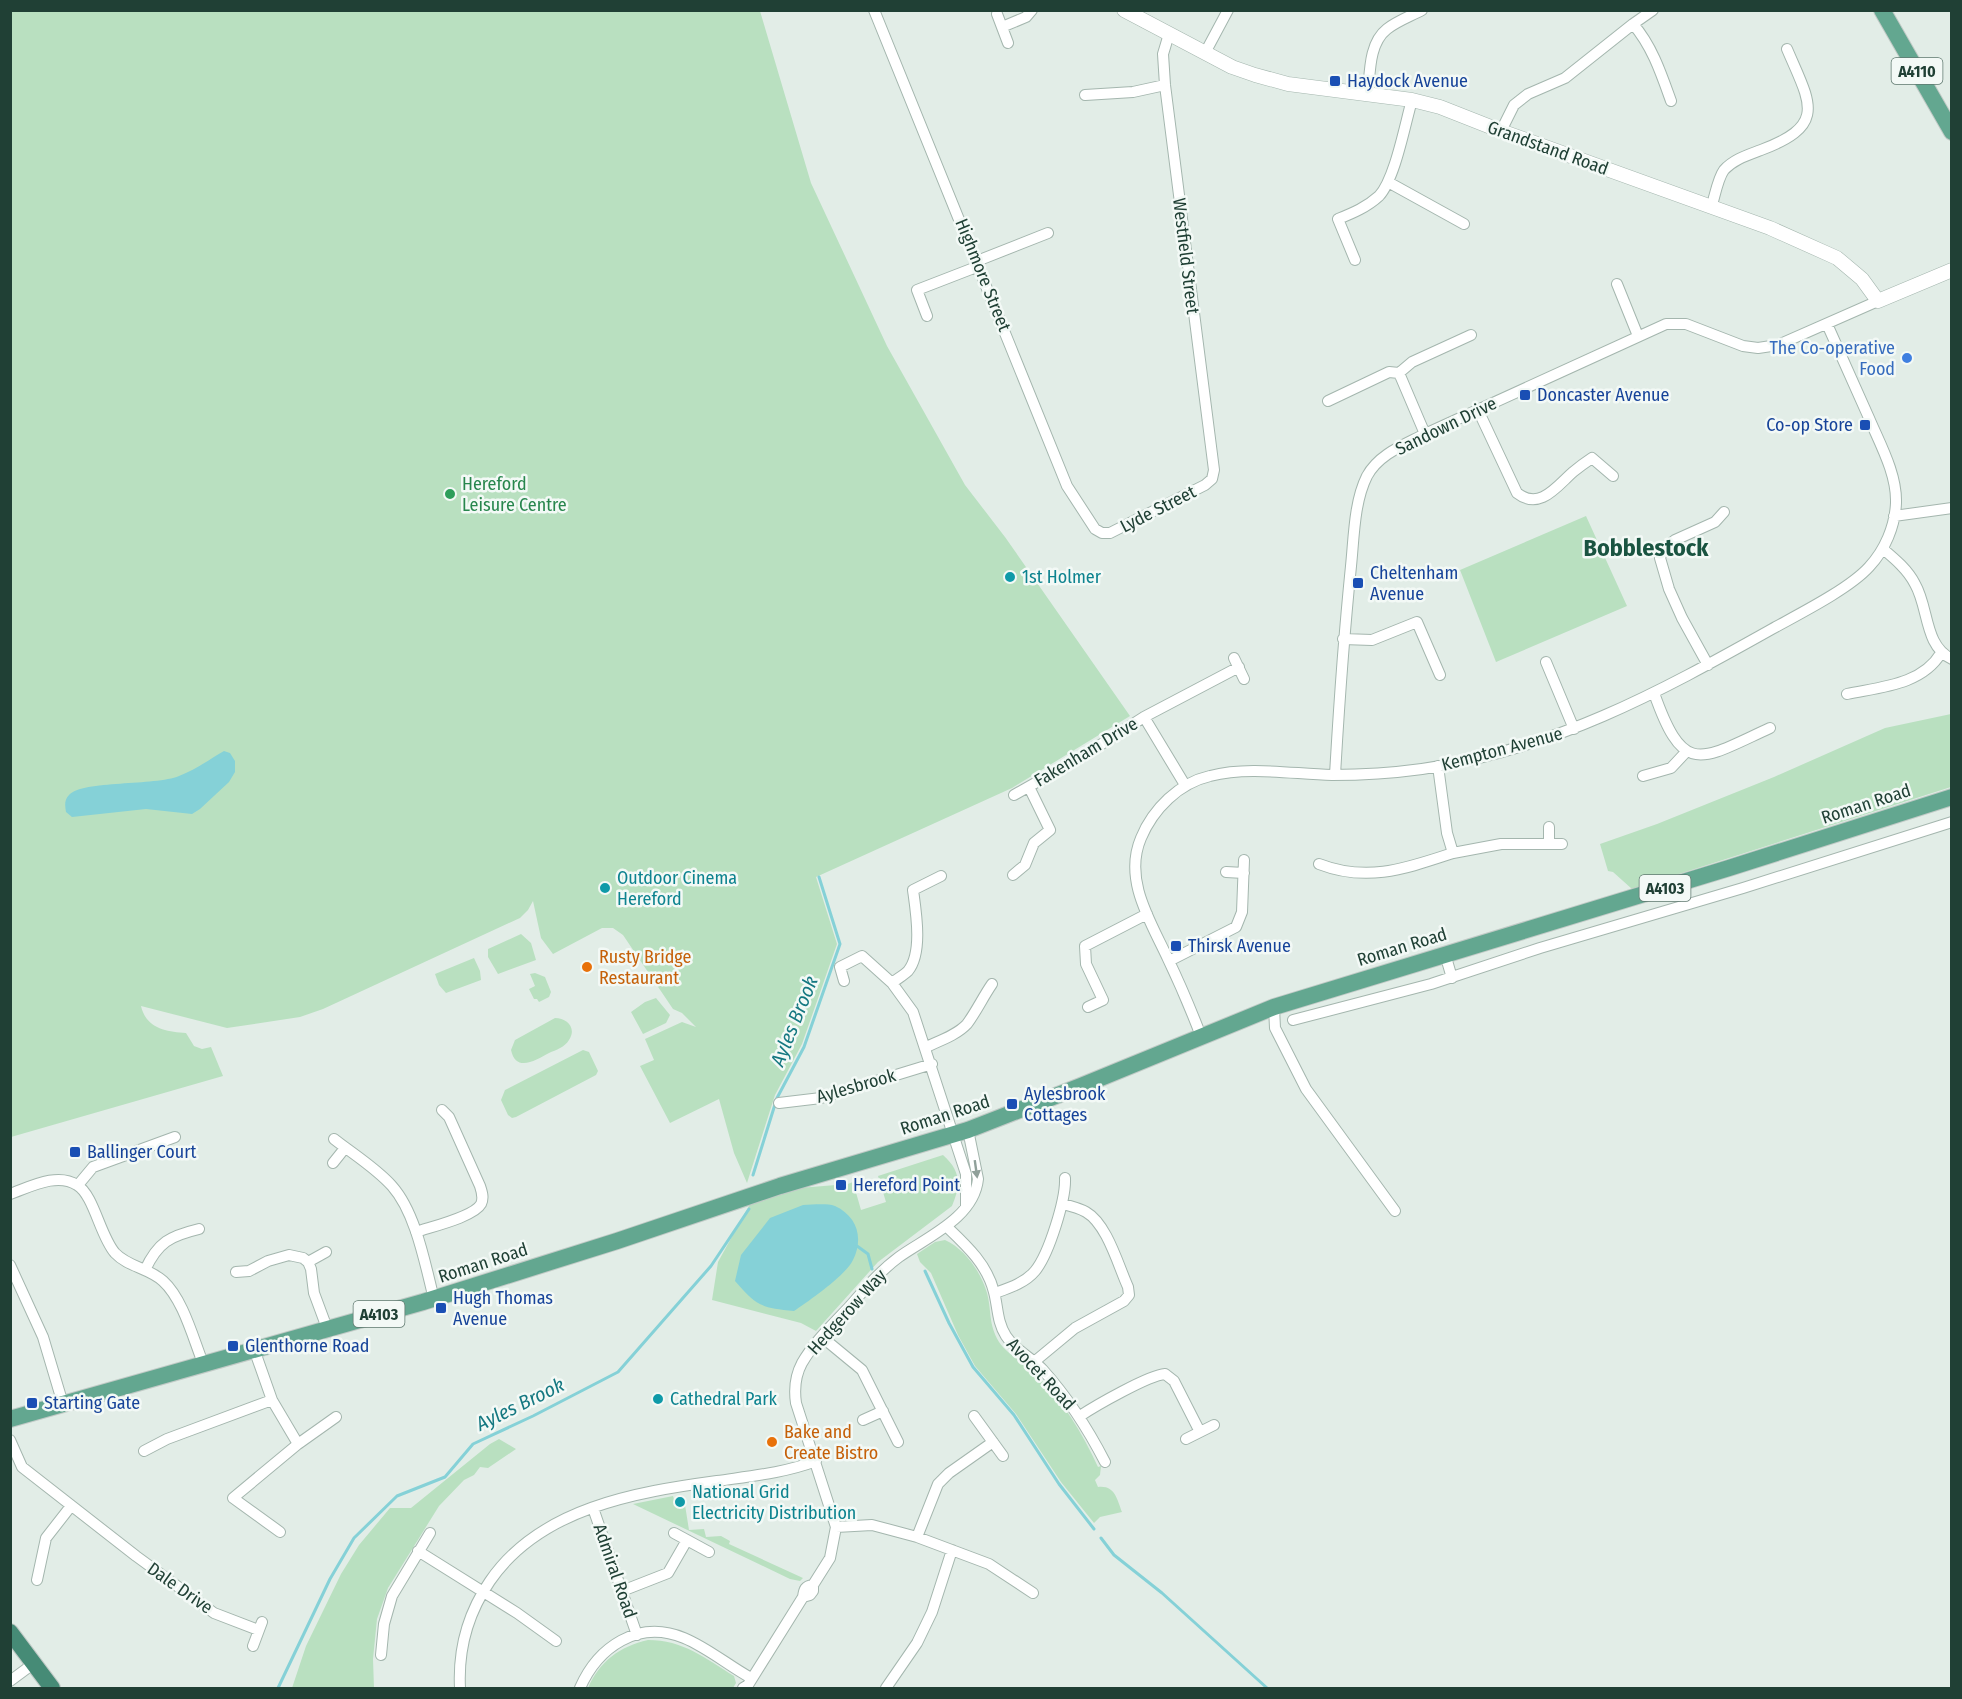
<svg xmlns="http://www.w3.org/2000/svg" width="1962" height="1699" viewBox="0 0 1962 1699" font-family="'Fira Sans Condensed',sans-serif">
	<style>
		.green { fill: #b9e0c0 }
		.water { fill: #85d1d7 }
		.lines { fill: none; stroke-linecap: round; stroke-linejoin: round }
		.stream { stroke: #85d1d7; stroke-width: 3 }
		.minor-casing { stroke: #a4b6ae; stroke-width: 12 }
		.tertiary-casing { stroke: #a4b6ae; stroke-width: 15 }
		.primary-casing { stroke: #c1cac6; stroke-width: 18 }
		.trunk-casing { stroke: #c1cac6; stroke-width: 18 }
		.minor { stroke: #fff; stroke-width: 10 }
		.tertiary { stroke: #fff; stroke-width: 14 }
		.primary { stroke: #63a790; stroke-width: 16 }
		.trunk { stroke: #468b76; stroke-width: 16 }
		.oneway { fill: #90a09a }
		.transit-dot { fill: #1a4fb4; stroke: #f3f9f6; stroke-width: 2 }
		.shop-dot { fill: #3f7fe0; stroke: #f3f9f6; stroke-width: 2 }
		.leisure-dot { fill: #2e9e5b; stroke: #f3f9f6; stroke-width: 2 }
		.culture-dot { fill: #0f9aa8; stroke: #f3f9f6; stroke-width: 2 }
		.food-dot { fill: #e8710a; stroke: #f3f9f6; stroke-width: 2 }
		.labels { text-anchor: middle; stroke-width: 5; stroke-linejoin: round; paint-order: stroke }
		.shield { fill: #f3f9f6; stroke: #5f786f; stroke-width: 1.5 }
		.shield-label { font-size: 16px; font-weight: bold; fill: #204035 }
		.transit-label { font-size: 18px; fill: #164399; stroke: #f3f9f6; text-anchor: start }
		.street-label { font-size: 18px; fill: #204035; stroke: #f3f9f6 }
		.shop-label { font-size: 18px; fill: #366cbe; stroke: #f3f9f6; text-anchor: end }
		.leisure-label { font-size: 18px; fill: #27864d; stroke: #f3f9f6; text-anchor: start }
		.culture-label { font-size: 18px; fill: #0d838f; stroke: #f3f9f6; text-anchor: start }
		.food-label { font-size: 18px; fill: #c56008; stroke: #f3f9f6; text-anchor: start }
		.water-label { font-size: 20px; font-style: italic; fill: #157881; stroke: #f3f9f6 }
		.district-label { font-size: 24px; font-weight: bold; fill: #1a5441; stroke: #f3f9f6 }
	</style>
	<rect width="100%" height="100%" fill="#e2ede7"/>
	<path class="green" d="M10,11H760L811,183L887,346L965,485L1005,537L1130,716L1012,788L816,877L837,944L802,1044L775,1095L747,1183L734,1153L719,1099L670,1123L640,1066L654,1060L645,1039L682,1022L696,1027L682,1013L673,1009L623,935L613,928H602L553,954L541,938L533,901L528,910L520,918L323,1009L300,1017L227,1028L141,1006C146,1028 166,1032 186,1033L194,1046L202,1049L211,1047L223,1076L11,1137Z
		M1586,516L1627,606L1496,662L1460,570Z
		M1951,714V787L1632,889L1613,872L1608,871L1600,844L1657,824L1774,777L1885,728Z
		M521,934L531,943L536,960L498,974L488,957V949Z
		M474,958L480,971L481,980L446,993L439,985L435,974Z
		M535,973L545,977L551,992L549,997L539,1002L537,999H534L529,989L535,986L530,974Z
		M656,998L670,1015L666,1023L643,1034L631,1012L645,1002Z
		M555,1018C567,1018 577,1028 569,1040C565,1047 556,1050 549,1053C536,1060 516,1073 511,1050L515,1040Z
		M583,1050L589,1052L598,1071L596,1075L516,1117L512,1118L508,1115L501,1100L505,1090Z
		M943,1155C961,1171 961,1185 952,1206L878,1262L816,1331L801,1323L712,1300L718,1262L750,1204L799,1188L836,1185L837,1188L853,1182L861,1210L886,1202L878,1176Z
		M945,1240C965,1249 981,1272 987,1293C992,1312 988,1323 999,1342C1008,1355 1022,1361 1033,1372C1062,1399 1082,1432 1098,1467L1101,1466L1100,1475L1095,1480L1098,1487C1115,1485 1117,1499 1122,1512L1100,1517L1094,1523L1061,1482L1016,1414L975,1366L958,1335L931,1273L920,1262L917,1254L935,1242Z
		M499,1439L516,1449L488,1468L480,1467L474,1475L464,1480L439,1506L388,1588L377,1619L373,1659L374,1688H292L306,1646L341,1574L359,1545L390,1508H411L490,1444Z
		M673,1496L676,1506L685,1505L689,1530L704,1529L706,1537L721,1536L730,1541L729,1544L803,1578L800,1581L790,1579L633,1504Z
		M648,1640C683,1640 705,1658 734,1676L736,1683L733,1688H588C599,1662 620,1646 648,1640Z"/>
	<path class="water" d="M224,751L230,753L235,761V772L229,782L200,809L192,814L146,809L72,817L66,812C65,806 64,800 69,795C83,780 155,786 179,776C195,770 210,759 224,751Z
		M803,1205C812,1205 826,1203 835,1206C857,1216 864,1238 853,1260C846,1275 809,1301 794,1311C761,1308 757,1306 735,1281L741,1255L770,1218Z"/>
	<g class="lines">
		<path class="stream" d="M753,1175L777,1098L804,1047L840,944L819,877
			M857,1246L868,1254L872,1269
			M925,1271L949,1323L973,1367L1014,1415L1059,1484L1094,1529
			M1101,1538L1114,1555L1162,1593L1267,1688
			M278,1688L330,1579L354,1538L397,1496L445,1477L473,1444L533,1416L618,1372L711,1266L749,1209"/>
		<defs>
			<path id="minor" d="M874,10L1067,486L1095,529L1102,533H1110L1205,485L1212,479L1214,470L1165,85L1163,54L1169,34
				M997,14L1008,43
				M1633,24C1652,46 1661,73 1671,101
				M1002,27L1026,17L1032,10
				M1205,53L1228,10
				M1368,93C1370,72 1369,43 1387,29C1397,21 1411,16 1422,10
				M1085,95L1133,92L1165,85
				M1501,131L1514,105L1528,94L1565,78L1633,24L1653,10
				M1388,182L1464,224
				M1712,205C1715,195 1718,178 1724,170C1734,159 1748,155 1761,150C1828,125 1810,103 1787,49
				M1355,260L1338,219C1353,213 1367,207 1379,196C1395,179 1405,124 1412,100
				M977,261L1048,233
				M1617,284L1638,336
				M927,316L917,290L979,266
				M1399,373L1425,434
				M1328,401L1389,372L1399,373L1412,362L1471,335
				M1478,410L1517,493C1540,511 1557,486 1573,472C1579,467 1586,462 1592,458L1613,476
				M1894,516L1952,508
				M1883,549C1895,559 1908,570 1915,584C1929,608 1924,646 1952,659
				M1343,639L1372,640L1417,622L1440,675
				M1234,658L1244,679
				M1546,662L1574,729
				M1708,665L1682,618L1669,589L1660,558L1663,549L1675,540L1715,522L1724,512
				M1654,693C1684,778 1700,760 1770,728
				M1847,694C1880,687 1922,685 1941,653
				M1144,717L1185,785
				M1438,766L1447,833L1453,853L1501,844H1562
				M1335,775C1339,705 1344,635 1351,566C1354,537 1354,502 1367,476C1379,454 1404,445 1425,434L1666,324H1686L1743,346L1758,348L1778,345L1878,301
				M1643,776L1671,768L1686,752
				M1014,795L1083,756L1144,717L1239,667
				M1549,843V827
				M1319,864C1368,883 1407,868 1453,853
				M1226,872L1244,873
				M1013,875L1025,865L1034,843L1050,830L1029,787
				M1445,954L1452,978
				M1169,961L1236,927L1242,912L1244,860
				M844,981L840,967L862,956L892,983L913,1012L966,1174V1206
				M892,983C897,979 904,975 908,971C923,953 916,912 913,890L941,876
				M1088,1007L1103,1000L1086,964L1085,946L1147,914
				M1274,1007L1275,1028L1306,1089L1395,1211
				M1293,1020L1431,984L1540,948L1743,888L1952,822
				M1201,1036C1191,1010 1180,984 1168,959C1151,922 1123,880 1141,838C1153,809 1179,783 1210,776C1249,766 1292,774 1332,775C1362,775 1393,773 1422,769C1553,750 1658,693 1772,629C1799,614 1849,589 1869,567C1885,550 1895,526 1896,503C1897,474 1880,444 1869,418C1855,387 1841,356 1827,324
				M926,1047C939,1041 957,1035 967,1024C976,1012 983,997 992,984
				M779,1103L821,1098L932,1064
				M334,1139C353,1154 376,1168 392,1186C416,1213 425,1264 434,1299
				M333,1163L345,1148
				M78,1185L93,1167L175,1137
				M10,1194C30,1187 57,1172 77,1185C94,1195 100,1236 115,1253C128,1267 149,1268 163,1281C183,1299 193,1338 203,1363
				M946,1226C966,1245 987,1264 994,1292C998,1307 997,1322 1006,1336C1016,1351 1031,1357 1043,1370C1069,1399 1087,1427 1105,1462
				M416,1232C430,1227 474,1217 481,1204C484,1198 482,1192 480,1186L449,1117L442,1110
				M308,1262L326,1252
				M10,1265L43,1337L63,1404
				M145,1270C158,1242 170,1236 199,1229
				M236,1272L249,1271L268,1261L289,1255L303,1258L308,1262L311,1269L314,1293L327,1328
				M995,1293C1009,1288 1025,1283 1035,1271C1049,1254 1066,1199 1065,1178
				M822,1337L862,1370L898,1442
				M254,1349L272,1400L298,1444L233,1498L280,1532
				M1034,1362L1075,1328L1124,1301L1129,1295L1128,1287C1118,1265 1107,1224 1086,1212C1079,1208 1071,1206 1063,1204
				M974,1416L1003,1456
				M1080,1416C1095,1406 1149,1375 1165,1374L1174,1381L1200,1432
				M863,1420L883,1411
				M1186,1439L1214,1425
				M10,1440L22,1467L136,1556L214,1613L258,1630
				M298,1444L336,1417
				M144,1451L167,1439L272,1400
				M593,1508L637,1635
				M836,1527L872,1525L917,1537L989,1564L1033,1593
				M674,1533L709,1552
				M917,1537L938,1484L949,1473L993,1442
				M418,1551L517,1613L556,1641
				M37,1580L46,1538L71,1506
				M622,1591L668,1573L687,1540
				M803,1597L810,1595L813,1591V1585L830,1558L836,1527L796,1403C794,1389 795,1376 802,1363C814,1342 833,1324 850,1306C865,1289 880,1271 899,1257C927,1237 974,1218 978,1179L968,1130
				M253,1646L262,1622
				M381,1655L384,1624L392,1596L430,1533
				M10,1681L33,1664
				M460,1688C458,1649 468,1613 490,1581C540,1508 636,1492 717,1481C751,1476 784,1473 816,1461
				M580,1688C598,1647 638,1619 684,1638C708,1648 729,1666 751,1678
				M743,1688L748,1685L803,1597C804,1589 805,1586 813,1585
				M886,1688L917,1643L932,1612L952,1550"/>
			<path id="tertiary" d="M1124,10L1232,67L1255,75L1288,84L1412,100L1440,107L1501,131L1770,228L1837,258L1862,279L1878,301L1952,270"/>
			<path id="primary" d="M1882,10L1952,132
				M10,1419L423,1302L617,1241L780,1186L968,1130L1081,1086L1274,1007L1729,868L1952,797"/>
			<path id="trunk" d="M10,1632L52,1688"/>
		</defs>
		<use href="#minor" class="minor-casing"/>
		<use href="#tertiary" class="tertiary-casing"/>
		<use href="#primary" class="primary-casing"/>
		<use href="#trunk" class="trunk-casing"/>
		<use href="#minor" class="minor"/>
		<use href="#tertiary" class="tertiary"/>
		<use href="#primary" class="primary"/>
		<use href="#trunk" class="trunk"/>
	</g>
	<defs><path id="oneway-solid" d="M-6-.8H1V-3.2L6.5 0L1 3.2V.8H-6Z" transform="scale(1.5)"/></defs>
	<use class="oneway" href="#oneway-solid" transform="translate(976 1169) rotate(82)"/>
	<g class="transit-dot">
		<rect x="1329" y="75" width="12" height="12" rx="3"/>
		<rect x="1519" y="389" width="12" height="12" rx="3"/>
		<rect x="1859" y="419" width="12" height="12" rx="3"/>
		<rect x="1352" y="577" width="12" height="12" rx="3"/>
		<rect x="1170" y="940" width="12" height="12" rx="3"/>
		<rect x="1006" y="1098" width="12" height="12" rx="3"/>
		<rect x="69" y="1146" width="12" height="12" rx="3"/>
		<rect x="835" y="1179" width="12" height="12" rx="3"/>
		<rect x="435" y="1302" width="12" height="12" rx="3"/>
		<rect x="227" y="1340" width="12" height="12" rx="3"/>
		<rect x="26" y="1397" width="12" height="12" rx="3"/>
	</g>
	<circle class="shop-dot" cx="1907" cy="358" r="6"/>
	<circle class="leisure-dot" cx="450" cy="494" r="6"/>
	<g class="culture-dot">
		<circle cx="1010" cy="577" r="6"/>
		<circle cx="605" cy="888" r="6"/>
		<circle cx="658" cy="1399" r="6"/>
		<circle cx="680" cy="1502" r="6"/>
	</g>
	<g class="food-dot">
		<circle cx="587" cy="967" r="6"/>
		<circle cx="772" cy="1442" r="6"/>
	</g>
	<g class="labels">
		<g class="shield">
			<rect x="1891.5" y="58" width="51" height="26" rx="4.5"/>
			<rect x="1639.5" y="875" width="51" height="26" rx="4.5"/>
			<rect x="353.5" y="1301" width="51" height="26" rx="4.5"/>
		</g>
		<g class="shield-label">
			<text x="1917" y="77">A4110</text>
			<text x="1665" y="894">A4103</text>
			<text x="379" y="1320">A4103</text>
		</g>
		<g class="transit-label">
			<text x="1347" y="87">Haydock Avenue</text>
			<text x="1537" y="401">Doncaster Avenue</text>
			<text x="1853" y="431" text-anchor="end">Co-op Store</text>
			<text x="1370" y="579">Cheltenham<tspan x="1370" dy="21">Avenue</tspan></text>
			<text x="1188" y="952">Thirsk Avenue</text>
			<text x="1024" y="1100">Aylesbrook<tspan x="1024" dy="21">Cottages</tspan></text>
			<text x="87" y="1158">Ballinger Court</text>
			<text x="853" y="1191">Hereford Point</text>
			<text x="453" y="1304">Hugh Thomas<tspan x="453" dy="21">Avenue</tspan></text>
			<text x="245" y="1352">Glenthorne Road</text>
			<text x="44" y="1409">Starting Gate</text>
		</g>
		<g class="street-label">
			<text transform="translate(1548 148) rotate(20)" y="6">Grandstand Road</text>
			<text transform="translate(1186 256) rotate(83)" y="6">Westfield Street</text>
			<text transform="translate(983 275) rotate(68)" y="6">Highmore Street</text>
			<text transform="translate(1446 426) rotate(-26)" y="6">Sandown Drive</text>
			<text transform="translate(1158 509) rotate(-27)" y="6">Lyde Street</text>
			<text transform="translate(1502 749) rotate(-15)" y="6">Kempton Avenue</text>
			<text transform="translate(1086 752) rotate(-31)" y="6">Fakenham Drive</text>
			<text transform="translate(1866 804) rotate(-18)" y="6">Roman Road</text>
			<text transform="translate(1402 947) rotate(-17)" y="6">Roman Road</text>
			<text transform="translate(856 1086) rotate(-16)" y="6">Aylesbrook</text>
			<text transform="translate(945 1115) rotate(-18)" y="6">Roman Road</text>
			<text transform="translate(483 1263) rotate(-18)" y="6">Roman Road</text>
			<text transform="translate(847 1312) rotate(-48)" y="6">Hedgerow Way</text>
			<text transform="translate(1041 1374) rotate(47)" y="6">Avocet Road</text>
			<text transform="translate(615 1571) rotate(71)" y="6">Admiral Road</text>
			<text transform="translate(180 1588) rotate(35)" y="6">Dale Drive</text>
		</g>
		<g class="shop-label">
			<text x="1895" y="354">The Co-operative<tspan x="1895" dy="21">Food</tspan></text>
		</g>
		<g class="leisure-label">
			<text x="462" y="490">Hereford<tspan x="462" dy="21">Leisure Centre</tspan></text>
		</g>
		<g class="culture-label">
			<text x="1022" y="583">1st Holmer</text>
			<text x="617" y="884">Outdoor Cinema<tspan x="617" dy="21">Hereford</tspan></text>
			<text x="670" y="1405">Cathedral Park</text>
			<text x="692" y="1498">National Grid<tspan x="692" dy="21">Electricity Distribution</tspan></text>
		</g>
		<g class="food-label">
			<text x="599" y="963">Rusty Bridge<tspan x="599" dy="21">Restaurant</tspan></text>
			<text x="784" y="1438">Bake and<tspan x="784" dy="21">Create Bistro</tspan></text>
		</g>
		<g class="water-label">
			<text transform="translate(794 1021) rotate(-68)" y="7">Ayles Brook</text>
			<text transform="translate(520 1404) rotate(-26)" y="7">Ayles Brook</text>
		</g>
		<g class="district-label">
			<text x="1646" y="556">Bobblestock</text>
		</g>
	</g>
	<rect width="1962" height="1699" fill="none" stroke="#204035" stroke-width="24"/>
</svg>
